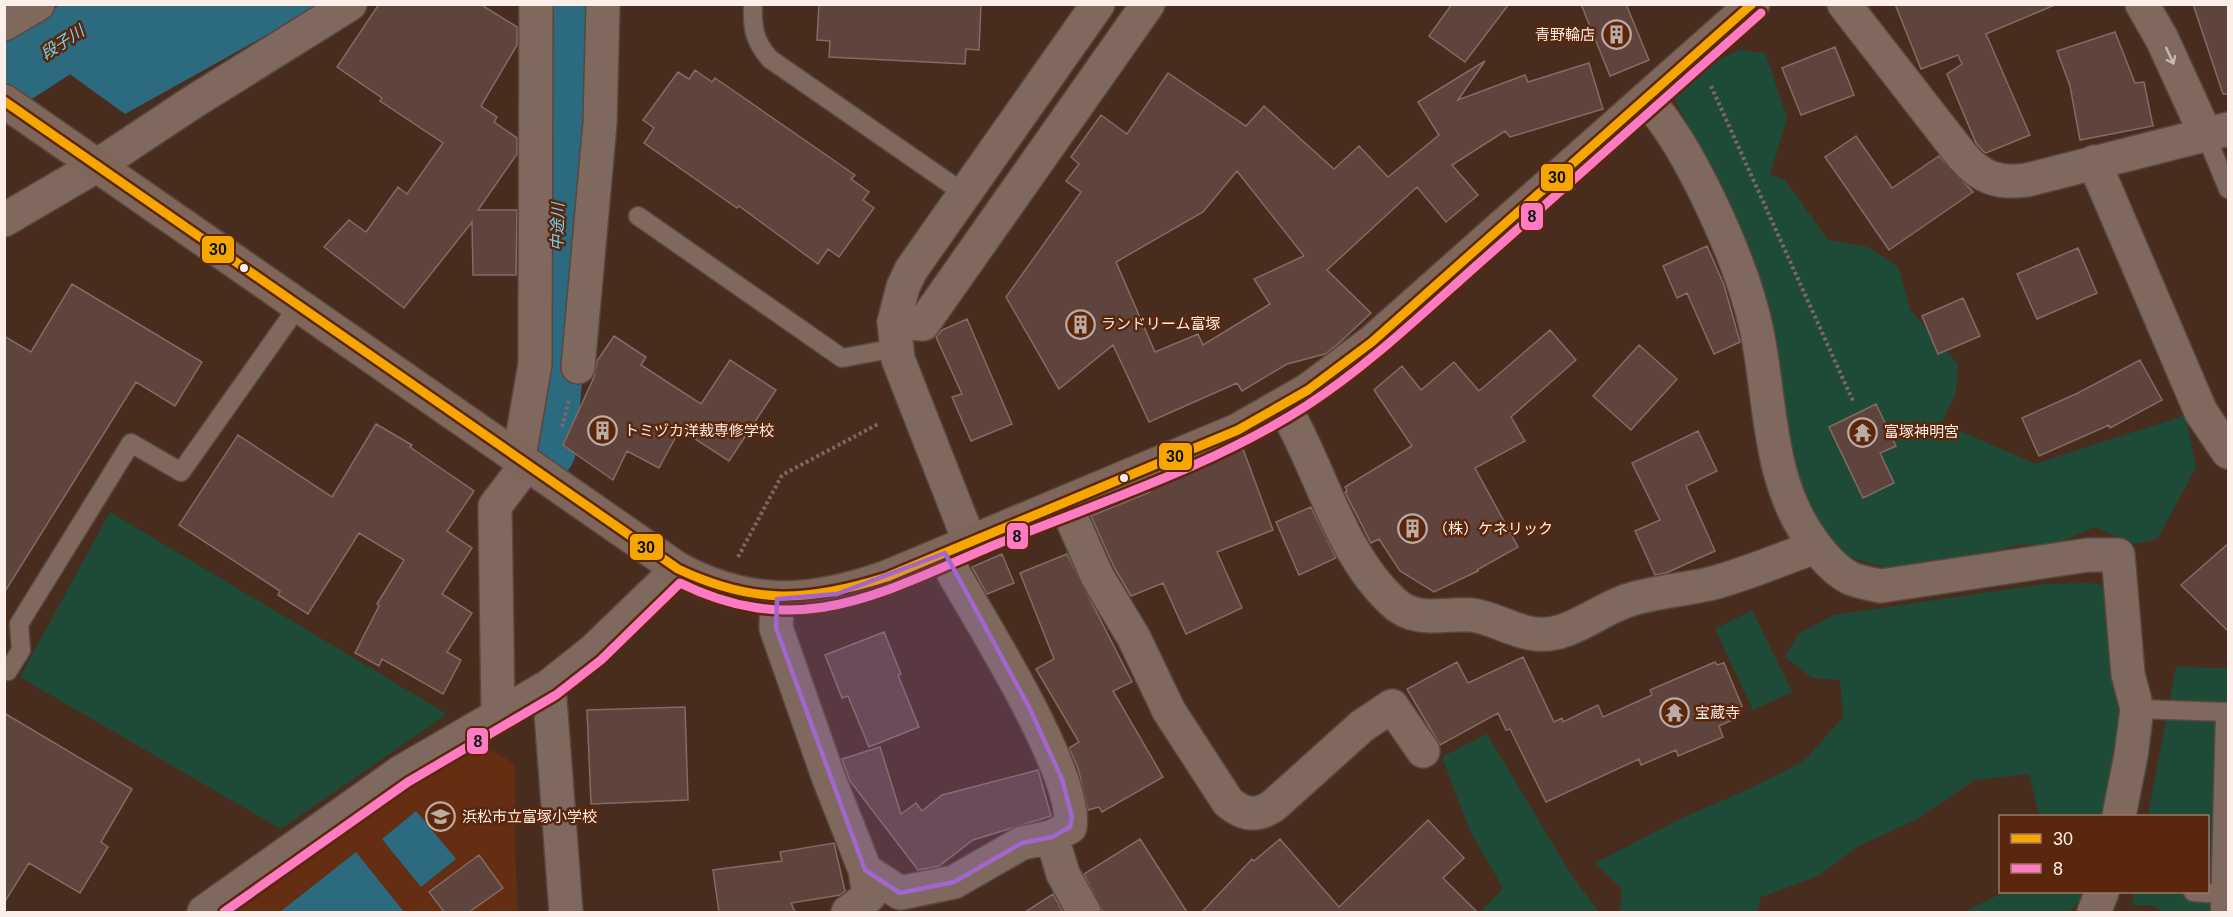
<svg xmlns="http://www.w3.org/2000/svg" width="2233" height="917" viewBox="0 0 2233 917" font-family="Arial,'Noto Sans JP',sans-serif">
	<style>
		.built { fill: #652e12 }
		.green { fill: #1e4b37 }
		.water { fill: #2c6a7f }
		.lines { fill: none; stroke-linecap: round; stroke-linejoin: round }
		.river { stroke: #2c6a7f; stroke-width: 64 }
		.building { fill: #5e443c; stroke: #846b63; stroke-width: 1.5; fill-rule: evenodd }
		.service-casing { stroke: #59473e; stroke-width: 21 }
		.minor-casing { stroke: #59473e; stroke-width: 36 }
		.tertiary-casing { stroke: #59473e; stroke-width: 36 }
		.primary-casing { stroke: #59473e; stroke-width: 36 }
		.path { stroke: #7d685f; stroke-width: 4; stroke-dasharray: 3 3; stroke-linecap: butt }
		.service { stroke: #7f695f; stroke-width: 18 }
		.minor { stroke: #7f695f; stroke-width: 33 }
		.tertiary { stroke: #7f695f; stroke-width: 33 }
		.primary { stroke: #7f665a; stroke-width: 33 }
		.bus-1-casing { stroke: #5a270d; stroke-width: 14 }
		.bus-2-casing { stroke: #5a270d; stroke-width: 14 }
		.bus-1 { stroke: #f7a600; stroke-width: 9 }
		.bus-2 { stroke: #fe7ac1; stroke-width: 9 }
		.oneway { stroke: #cab9b2 }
		.marked { fill: #a266cc; fill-opacity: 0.2; stroke: #a266cc; stroke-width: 4.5; stroke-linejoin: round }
		.bus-dot { fill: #fceee9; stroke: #5a270d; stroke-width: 2 }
		.labels { text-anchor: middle; stroke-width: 5; stroke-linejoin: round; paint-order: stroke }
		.poi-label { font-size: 15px; fill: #fceee9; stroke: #5a270d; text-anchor: start }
		.water-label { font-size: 16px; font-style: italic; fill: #74d4f7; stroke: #5a270d }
		.line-badge { stroke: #5a270d; stroke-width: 2 }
		.pale-badge-label { font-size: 16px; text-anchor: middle; font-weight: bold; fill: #111 }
	</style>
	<rect width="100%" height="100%" fill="#482d1e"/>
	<path class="built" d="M486,747L515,764V852L518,912H237L414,782Z"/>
	<path class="green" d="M1739,50L1765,53L1787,118L1770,174L1785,180L1828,240L1868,247L1898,267L1911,311L1958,364L1956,392L1942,423L2035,464L2186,415L2196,468L2157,539L2133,544L2095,527L2053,545H2019L1903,573L1846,556L1805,509L1784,439L1768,303L1671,90L1712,63Z
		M110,512L447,714L281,829L20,677Z
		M2092,583L2127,592L2141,632L2112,816H2039L2029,774L1975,780L1915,820L1857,847L1818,876L1761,897L1757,912H1620L1622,889L1595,863L1682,818L1751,788L1804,761L1843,717L1840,680L1812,678L1785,657L1798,634L1834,615L2045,584Z
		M1752,610L1792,692L1753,710L1715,629Z
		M2176,667L2228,668V912H2163L2155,906L2132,905L2134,892H2208V816H2148Z
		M1487,734L1572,876L1599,912H1481L1503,888L1469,829L1442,757Z
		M2004,892H2088L2069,912H1964Z"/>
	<path class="water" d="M64,5H316L306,13L125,114L20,38Z
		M416,811L456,859L421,887L382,839Z
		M356,852L404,912H280Z"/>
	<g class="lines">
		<path class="river" d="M4,79L120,4
			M544,449L554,336L562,4"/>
	</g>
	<path class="building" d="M379,4H480L517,27V45L481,106L497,117L494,122L517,138V154L478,210H517L516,275H473L472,222L404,308L324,247L349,220L366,232L398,187L407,194L443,143L380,101L382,98L337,67Z
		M819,4H981L979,50L966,49L965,64L829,57L830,41L817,40Z
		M1452,4H1509L1465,62L1429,36Z
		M1581,4H1626L1649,60L1610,76Z
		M1895,4H2057L1986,34L2030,135L1986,153L1983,151L1976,143L1947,74L1962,64L1958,55L1921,69Z
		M2193,4H2229V94H2223Z
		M2115,32L2135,83L2144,82L2153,126L2080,140L2070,86L2057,51Z
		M1835,47L1854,95L1801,115L1782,68Z
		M1485,61L1458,100L1525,75L1528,82L1589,63L1603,109L1510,137L1505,131L1452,165L1478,195L1446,222L1417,187L1327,270L1371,313L1338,344L1325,354L1287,364L1242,391L1237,383L1149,422L1113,345L1059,389L1006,297L1081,192L1066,181L1079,164L1071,157L1101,115L1127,134L1168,73L1246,126L1264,106L1334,169L1359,146L1388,177L1439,135L1418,102ZM1237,171L1304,256L1254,279L1270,304L1203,345L1198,334L1155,352L1116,262L1203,212Z
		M695,70L712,82L715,78L855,175L851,179L869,192L863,200L874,208L839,257L828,249L818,264L739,206L737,208L644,143L654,128L643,120L678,72L689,79Z
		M1856,136L1892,188L1939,156L1973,192L1889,250L1825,157Z
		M1707,246L1724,285L1740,342L1714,354L1687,293L1677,298L1663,266Z
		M2078,248L2097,293L2037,319L2017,274Z
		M72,284L202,362L175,406L136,382L4,593V336L31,352Z
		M1963,298L1980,336L1938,354L1922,316Z
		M967,319L1012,424L971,441L952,397L962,394L936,337L942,330Z
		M1550,330L1576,360L1511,417L1525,441L1475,468L1518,547L1477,570L1478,571L1434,592L1400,571L1379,539L1371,543L1345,492L1347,491L1345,487L1412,446L1374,390L1402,366L1421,390L1454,362L1479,391Z
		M614,336L646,357L641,365L701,404L730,360L776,390L729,461L680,429L659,468L627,451L613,480L563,445L594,377L597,361Z
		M1639,345L1677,379L1631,430L1593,396Z
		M2140,360L2162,400L2110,428L2109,425L2039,456L2022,418L2078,393Z
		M1876,404L1896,446L1880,453L1894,483L1863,498L1829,427Z
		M376,424L412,445L410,447L474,491L447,531L472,548L442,594L472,613L447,652L461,660L443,694L382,659L379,666L355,653L379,606L377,604L404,560L359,533L308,614L278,595L280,591L179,525L238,435L332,497Z
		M1698,431L1717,471L1686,486L1715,551L1666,573L1655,575L1635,531L1660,520L1632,463Z
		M1243,449L1273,530L1217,552L1242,608L1186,634L1163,583L1131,596L1114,567L1091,516L1150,492L1149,488Z
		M1311,507L1336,558L1299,575L1276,522Z
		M2229,543V632L2181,585Z
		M1002,554L1014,583L987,594L972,567Z
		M1067,554L1132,682L1113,691L1163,777L1102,812L1099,807L1088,810L1078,768L1069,748L1079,742L1036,669L1054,659L1020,573Z
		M884,632L901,674L898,675L919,727L869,747L848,696L842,698L825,655Z
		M1523,657L1554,722L1562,718L1563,722L1598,705L1603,717L1652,695L1650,690L1715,662L1717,665L1724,663L1742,706L1733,710L1737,718L1719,726L1723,737L1678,756L1676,750L1641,765L1639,759L1546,802L1510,729L1506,730L1498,713L1440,745L1407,689L1457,662L1468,683Z
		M685,707L688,800L591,804L587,710Z
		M4,713L132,789L101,842L108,847L80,893L29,863L4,903Z
		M880,747L901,814L916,803L922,811L942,795L1038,770L1051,816L973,840L939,866L918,870L850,781L842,759Z
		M1428,820L1464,858L1443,878L1477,912H1202L1252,859L1254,861L1280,839L1339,907Z
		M1140,839L1187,912H1103L1084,874Z
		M834,843L845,891L840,895L791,903L795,912H719L713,870L782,861L780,852Z
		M479,855L503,888L469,912H444L429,892Z
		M1053,894L1063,912H1025Z"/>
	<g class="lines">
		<defs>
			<path id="service" d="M753,4C752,27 754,41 770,59L965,194
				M2205,133L2228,189
				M638,216L842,358L896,348
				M4,671H8L21,650L19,624L131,443L181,472L299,305
				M2137,709L2228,712
				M2193,892L2221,894L2228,891
				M2220,912L2225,714"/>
			<path id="minor" d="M1844,4L1963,157C1981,178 1999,184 2027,180L2228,129
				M2142,4L2162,39L2205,133
				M4,24L38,4
				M1646,99C1690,146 1742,263 1756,327C1772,401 1766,480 1814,544C1823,556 1836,571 1850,578C1859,582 1871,584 1881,586L2088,555H2118L2128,674L2137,709L2131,755L2119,816
				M2094,162L2201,412L2228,452
				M4,220L98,165L193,102L350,4
				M894,322L923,324L1148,4
				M578,367L600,123L603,4
				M1283,405C1321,468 1338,551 1393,602C1416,624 1443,613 1471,615C1493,617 1513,632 1536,634C1569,638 1599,609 1629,600C1655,592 1682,590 1709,584C1745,575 1780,559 1816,547
				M519,457L535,364L536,4
				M1065,503L1097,576L1134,638L1169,711L1228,802C1243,815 1256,817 1273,806L1362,726L1392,706L1423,751
				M777,599L776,628L829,779L865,870L900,893L954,882L1022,843L1052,837L1070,827C1079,777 982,623 954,574L945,553
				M498,714L495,506L527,464
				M1052,837L1063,874L1084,912
				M848,912L869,896L865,870
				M2094,912L2102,892"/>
			<path id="tertiary" d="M970,543L898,359L894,322L903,287L911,270L1098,4
				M549,686L566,912
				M204,912L401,772L549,686L593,651L678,569"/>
			<path id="primary" d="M4,101L678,569C751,608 811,604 887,577L1238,430L1308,390L1372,342L1753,4"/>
		</defs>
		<use href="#service" class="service-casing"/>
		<use href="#minor" class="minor-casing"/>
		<use href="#tertiary" class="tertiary-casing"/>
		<use href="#primary" class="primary-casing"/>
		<path class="path" d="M1711,86L1853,401
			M562,427L569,400
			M738,557L782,475L880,423"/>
		<use href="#service" class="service"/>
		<use href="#minor" class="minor"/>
		<use href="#tertiary" class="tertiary"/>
		<use href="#primary" class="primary"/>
		<defs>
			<path id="bus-1" d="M4,101L678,569C754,605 808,602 887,577L1238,430L1308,390L1372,342L1752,4"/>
			<path id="bus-2" d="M224,912L408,782L556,695L601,660L680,583C802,643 884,591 997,544C1100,502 1211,467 1306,406C1374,362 1432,304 1493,251C1582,172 1672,92 1761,13"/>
		</defs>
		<use href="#bus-1" class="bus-1-casing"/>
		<use href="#bus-2" class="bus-2-casing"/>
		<use href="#bus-1" class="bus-1"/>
		<use href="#bus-2" class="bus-2"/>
	</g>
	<defs><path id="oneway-shaft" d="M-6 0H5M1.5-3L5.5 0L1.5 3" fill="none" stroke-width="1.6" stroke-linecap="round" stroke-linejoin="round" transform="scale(1.5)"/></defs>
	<use class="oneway" href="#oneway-shaft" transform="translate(2170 56) rotate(65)"/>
	<path class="marked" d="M945,553L1029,707L1062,779L1072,817L1070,827L1052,837L1022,843L954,882L900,893L865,870L776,628L777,599L837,594Z"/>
	<defs>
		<symbol id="building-ring" viewBox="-11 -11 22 22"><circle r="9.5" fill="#5a270d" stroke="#bdaaa2" stroke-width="1.5"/><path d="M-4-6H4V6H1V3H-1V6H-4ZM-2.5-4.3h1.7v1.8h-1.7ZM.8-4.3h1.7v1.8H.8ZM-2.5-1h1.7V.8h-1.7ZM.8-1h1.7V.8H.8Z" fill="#bdaaa2"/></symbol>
		<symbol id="temple-ring" viewBox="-11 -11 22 22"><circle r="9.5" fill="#5a270d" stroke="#bdaaa2" stroke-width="1.5"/><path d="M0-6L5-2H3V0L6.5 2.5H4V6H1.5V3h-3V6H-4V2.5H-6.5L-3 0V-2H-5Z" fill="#bdaaa2"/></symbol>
		<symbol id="school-ring" viewBox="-11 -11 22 22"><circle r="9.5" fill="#5a270d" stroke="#bdaaa2" stroke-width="1.5"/><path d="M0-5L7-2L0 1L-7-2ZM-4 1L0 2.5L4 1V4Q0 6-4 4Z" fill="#bdaaa2"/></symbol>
	</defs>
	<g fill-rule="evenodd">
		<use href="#building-ring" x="1600" y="18" width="33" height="33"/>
		<use href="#building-ring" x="1064" y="308" width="33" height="33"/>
		<use href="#building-ring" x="586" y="414" width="33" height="33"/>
		<use href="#temple-ring" x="1846" y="416" width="33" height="33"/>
		<use href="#building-ring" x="1396" y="512" width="33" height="33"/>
		<use href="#temple-ring" x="1658" y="696" width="33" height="33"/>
		<use href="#school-ring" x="424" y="800" width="33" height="33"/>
	</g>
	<g class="bus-dot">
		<circle cx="244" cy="268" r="5"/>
		<circle cx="1124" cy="478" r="5"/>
	</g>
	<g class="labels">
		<g class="poi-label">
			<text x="1595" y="40" text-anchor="end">青野輪店</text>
			<text x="1101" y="329">ランドリーム富塚</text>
			<text x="624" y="436">トミヅカ洋裁専修学校</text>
			<text x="1884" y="437">富塚神明宮</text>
			<text x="1433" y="534">（株）ケネリック</text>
			<text x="1695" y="718">宝蔵寺</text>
			<text x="462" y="822">浜松市立富塚小学校</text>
		</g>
		<g class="water-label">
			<text transform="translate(62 42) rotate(-33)" y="6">段子川</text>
			<text transform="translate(557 227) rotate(-89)" y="6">中途川</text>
		</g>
	</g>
	<g class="line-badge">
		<rect x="1540" y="163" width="34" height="29" rx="6" fill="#f7a600"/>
		<rect x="1520" y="202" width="24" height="29" rx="6" fill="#fe7ac1"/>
		<rect x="201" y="235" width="34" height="29" rx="6" fill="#f7a600"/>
		<rect x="1158" y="442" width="35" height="29" rx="6" fill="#f7a600"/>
		<rect x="1006" y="522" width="23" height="28" rx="6" fill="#fe7ac1"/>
		<rect x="629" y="533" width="35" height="28" rx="6" fill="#f7a600"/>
		<rect x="466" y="727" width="23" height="28" rx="6" fill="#fe7ac1"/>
	</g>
	<g class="pale-badge-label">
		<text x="1557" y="183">30</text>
		<text x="1532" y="222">8</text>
		<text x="218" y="255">30</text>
		<text x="1175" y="462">30</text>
		<text x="1017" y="542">8</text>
		<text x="646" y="553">30</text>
		<text x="478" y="747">8</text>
	</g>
	<rect width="2233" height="917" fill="none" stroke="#fceee9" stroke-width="12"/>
	<rect x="1999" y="815" width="210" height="78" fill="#5a270d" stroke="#9b7765" stroke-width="1.5"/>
	<rect x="2011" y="834" width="30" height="9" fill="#f7a600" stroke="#9b7765" stroke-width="1.5"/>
	<text x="2053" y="845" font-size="18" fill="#fceee9">30</text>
	<rect x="2011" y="864" width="30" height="9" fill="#fe7ac1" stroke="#9b7765" stroke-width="1.5"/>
	<text x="2053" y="875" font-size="18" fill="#fceee9">8</text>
</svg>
